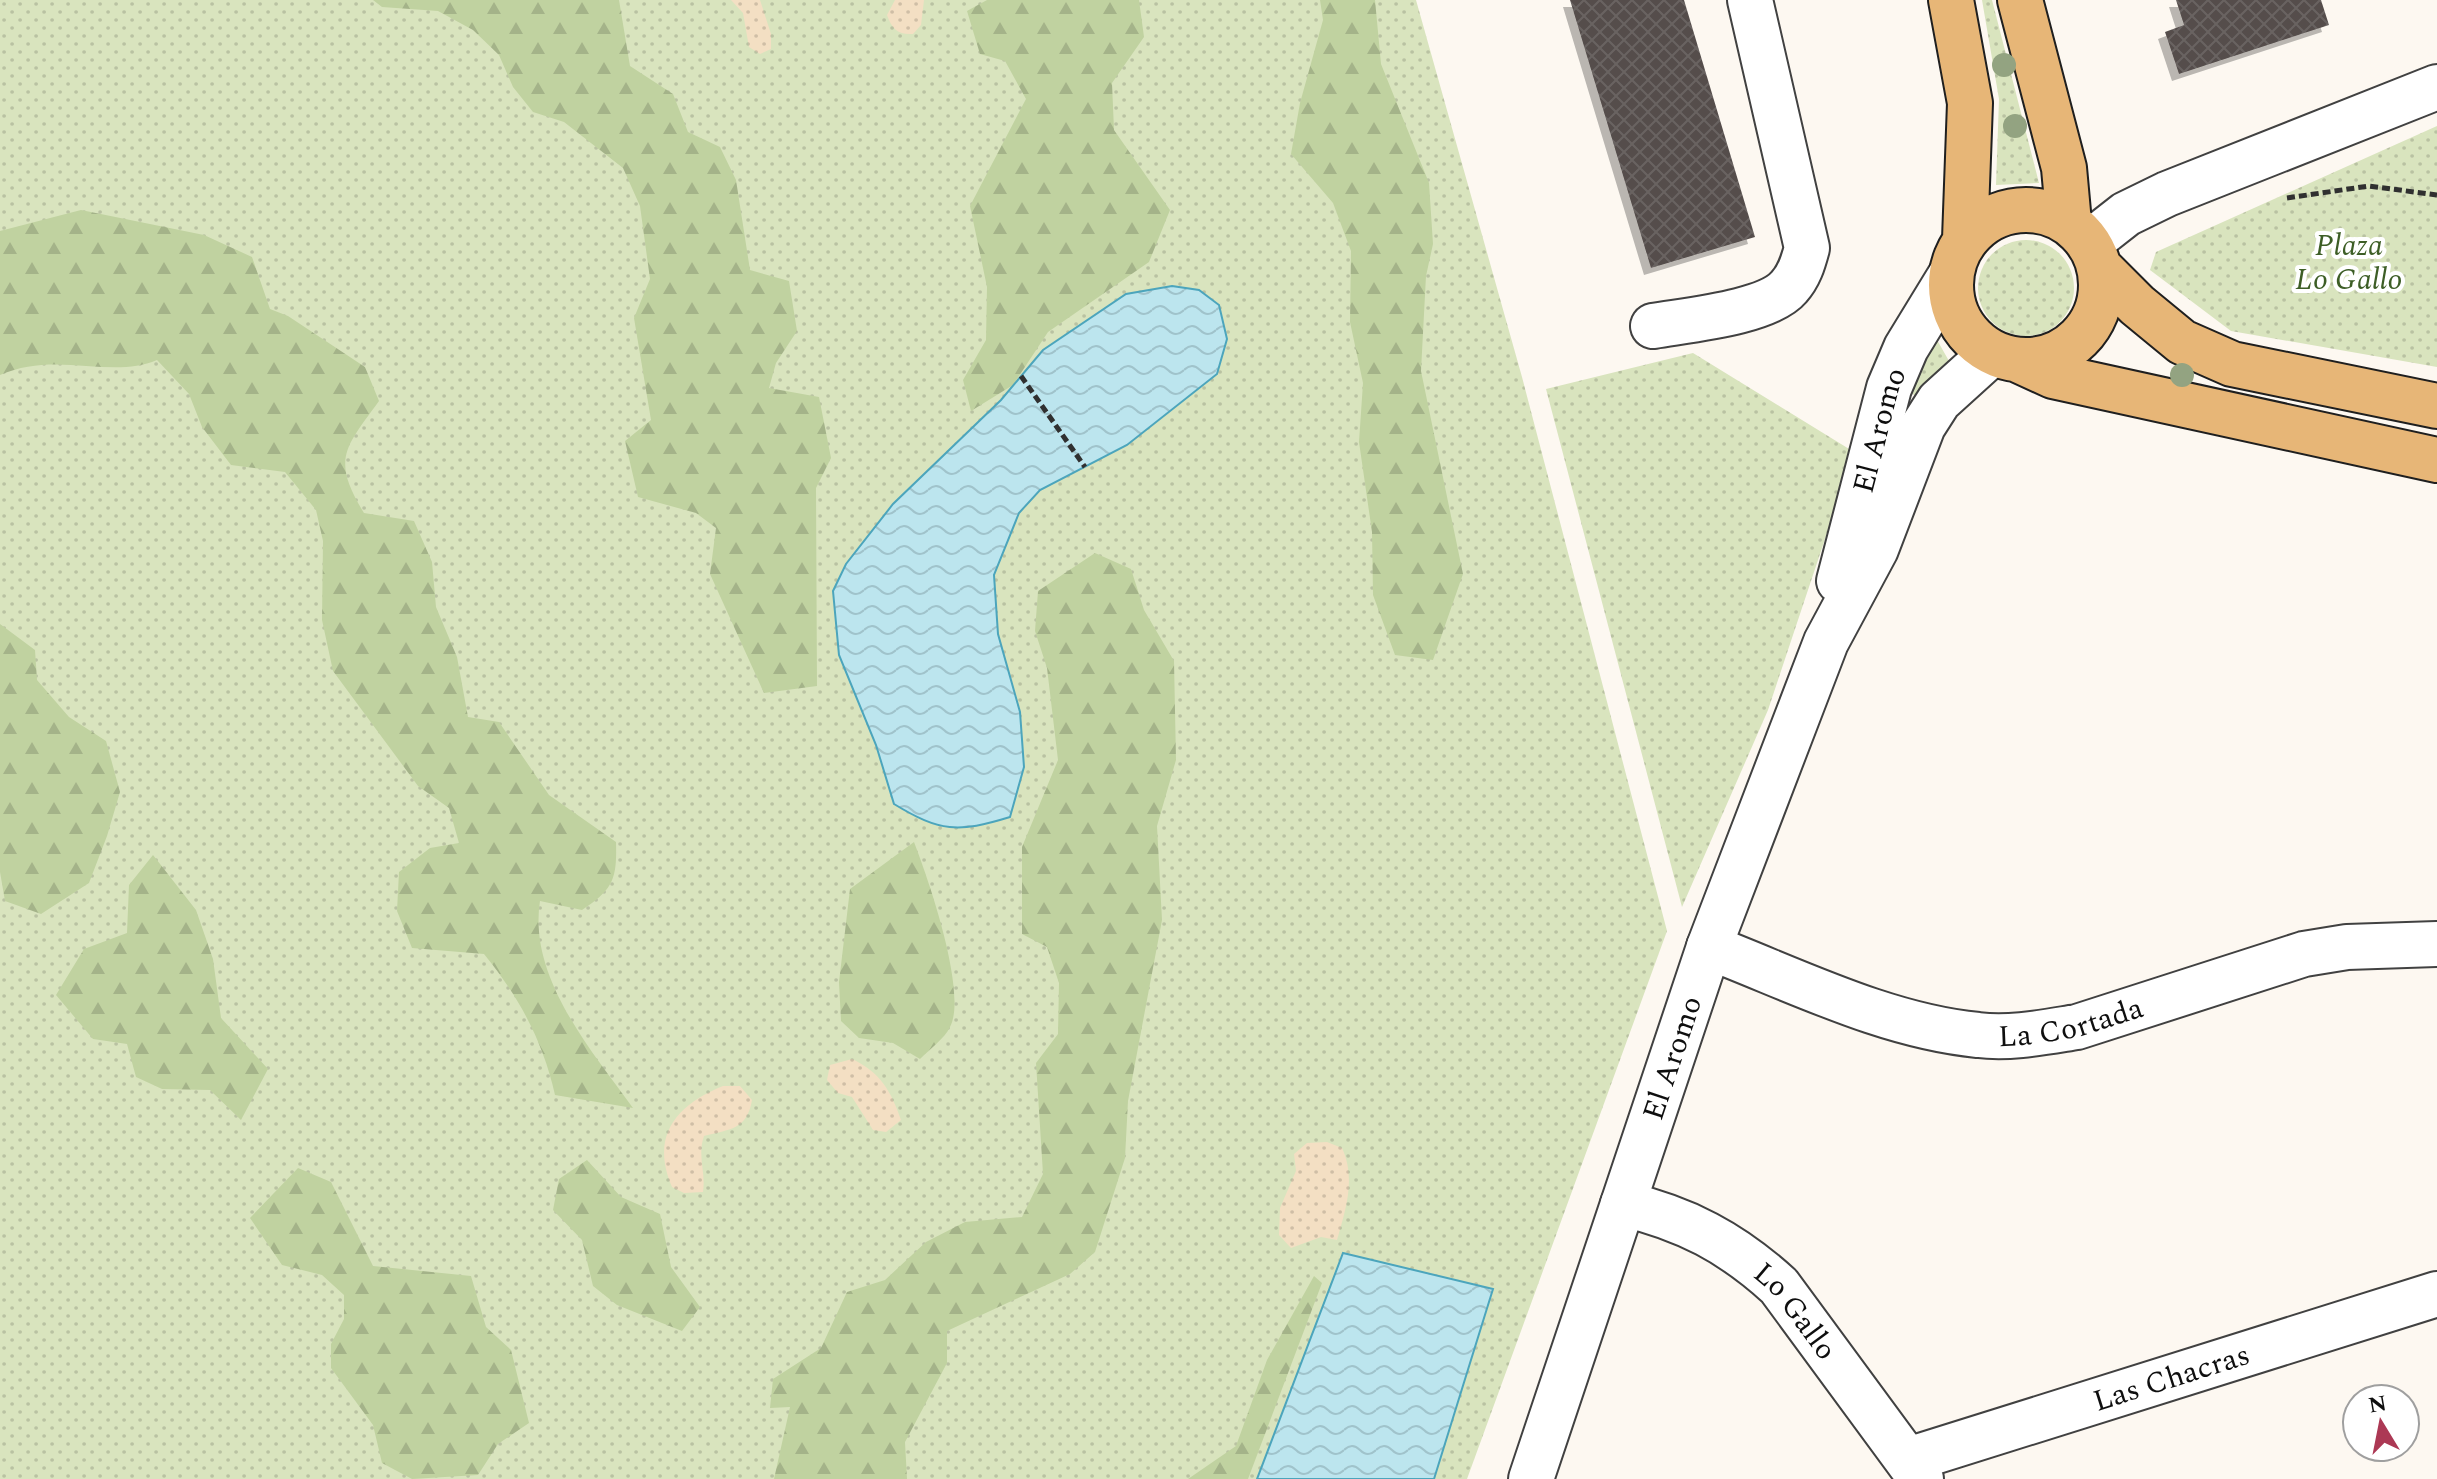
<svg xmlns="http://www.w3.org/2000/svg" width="2437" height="1479" viewBox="0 0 2437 1479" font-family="Spectral,serif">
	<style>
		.green { fill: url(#green-dots) }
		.forest { fill: url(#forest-firs) }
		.sand { fill: url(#sand-dots) }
		.water { fill: url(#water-waves); stroke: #4ca5bc; stroke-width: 2 }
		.building { fill: url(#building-cross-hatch); filter: url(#shadow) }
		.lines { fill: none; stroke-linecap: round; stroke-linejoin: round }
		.minor-casing { stroke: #414141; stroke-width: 48 }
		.major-casing { stroke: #1f1f1f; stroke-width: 48 }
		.path { stroke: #303030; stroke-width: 5; stroke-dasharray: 8 4; stroke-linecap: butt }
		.minor { stroke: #fff; stroke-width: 44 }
		.major { stroke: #e7b677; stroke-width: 44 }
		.tree { fill: #93a381 }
		.labels { text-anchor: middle; stroke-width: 8; stroke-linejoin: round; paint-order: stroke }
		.park-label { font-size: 30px; font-style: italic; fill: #3d5e26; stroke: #fff }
		.street-label { font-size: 30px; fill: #0e0e0e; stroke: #fff }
	</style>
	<defs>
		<pattern id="green-dots" width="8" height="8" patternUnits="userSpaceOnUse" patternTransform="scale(2)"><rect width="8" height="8" fill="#d9e4be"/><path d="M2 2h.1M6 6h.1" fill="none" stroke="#b9c2a2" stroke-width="1.8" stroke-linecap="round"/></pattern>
		<pattern id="forest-firs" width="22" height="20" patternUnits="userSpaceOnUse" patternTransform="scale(2)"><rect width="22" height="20" fill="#c0d2a0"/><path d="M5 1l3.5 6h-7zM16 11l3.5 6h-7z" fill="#a4b389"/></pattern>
		<pattern id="sand-dots" width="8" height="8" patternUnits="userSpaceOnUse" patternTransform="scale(2)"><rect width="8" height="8" fill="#f3dfc3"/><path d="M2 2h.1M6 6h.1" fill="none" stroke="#cfbea6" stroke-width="1.8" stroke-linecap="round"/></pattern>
		<pattern id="water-waves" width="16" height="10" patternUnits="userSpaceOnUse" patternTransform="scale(2)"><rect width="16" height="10" fill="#bce5ee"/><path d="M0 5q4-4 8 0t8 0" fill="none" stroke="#a0c3cb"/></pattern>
		<pattern id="building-cross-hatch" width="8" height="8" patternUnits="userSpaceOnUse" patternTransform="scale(2)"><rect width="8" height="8" fill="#554e4c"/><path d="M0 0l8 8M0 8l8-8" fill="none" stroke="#696361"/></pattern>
		<filter id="shadow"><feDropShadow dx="-7" dy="7" stdDeviation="0" flood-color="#0004"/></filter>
	</defs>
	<rect width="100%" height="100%" fill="#fdf8f1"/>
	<path class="green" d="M0,0H1416L1522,377L1667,931L1467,1479H0Z
		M1982,0H1992L2039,183L1996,185L1999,99Z
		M2437,126V367L2231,331L2150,270L2156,252Z
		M1978 288a48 48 0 1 1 96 0a48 48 0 1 1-96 0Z
		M1932,331L1949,361L1935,374L1920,398L1905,390Z
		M1693,353L1854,452L1768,710L1682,907L1546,389Z"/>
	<path class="forest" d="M373,0H619L630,66L673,94L688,132L720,147L736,180L750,270L789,281L797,331L776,363L769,388L819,397L831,458L816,488L817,686L764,693L710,574L716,528L696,513L638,497L625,441L651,420L634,318L650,279L640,206L623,168L564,122L533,112L513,87L499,55L473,30L438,11L382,7Z
		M987,0H1139L1144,37L1112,83L1114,130L1170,210L1149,262L1048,332L1013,385L971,411L963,380L986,340L987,287L970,206L1026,99L1005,61L980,54L967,11Z
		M1320,0H1375L1381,64L1429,183L1433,244L1426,276L1421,371L1463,574L1433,660L1395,655L1373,595L1372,532L1359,442L1363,383L1350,322L1351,251L1333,203L1291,154L1300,103L1323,20Z
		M81,210L204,235L252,257L270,309L288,316L365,367L379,401C345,448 331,459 364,513L414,521L432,562L436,607L457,657L468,717L499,722L549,795L616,842C617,878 614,889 582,910L540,901C528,977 591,1050 633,1108L555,1095C543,1041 519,997 484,954L412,948L397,911L399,872L430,848L459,843L449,808L418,786L333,671L322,620L323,541L316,510L285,472L231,465L202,427L189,394L157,360C111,380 56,350 0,375V231Z
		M1095,553L1131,569L1144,610L1174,661L1176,760L1157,826L1162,920L1128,1101L1125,1158L1095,1252L1070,1274L947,1331V1363L905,1442L907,1479H774L790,1407L770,1408L773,1379L821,1348L847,1292L885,1280L926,1242L965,1222L1022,1217L1043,1174L1036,1063L1058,1034L1059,983L1047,947L1022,934V847L1058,760L1047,668L1035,631L1038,591Z
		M0,624L35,650L37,680L69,717L106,741L120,792L107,836L89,883L41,914L5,901L0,872Z
		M914,842C928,878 968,993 950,1027C945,1038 929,1050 920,1059L893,1043L859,1038L841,1021L839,982L850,889Z
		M153,855L196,910L213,959L221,1018L268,1069L241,1120L210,1090L162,1089L136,1077L127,1044L93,1039L56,995L84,949L127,933L129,885Z
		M587,1160L621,1197L660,1214L671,1267L700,1307L682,1331L617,1305L593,1286L582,1240L553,1210L559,1179Z
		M298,1168L331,1182L373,1266L471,1276L486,1327L511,1350L529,1423L498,1444L478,1475L412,1479L382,1463L373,1425L331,1368V1344L344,1319V1295L322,1275L282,1265L250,1218Z
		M1314,1276L1322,1283L1248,1479H1188L1236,1446L1267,1360Z"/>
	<path class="sand" d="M731,0H760L771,34V49L760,54L749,47L743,13Z
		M895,0H924L921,25L913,34C898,35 892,29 887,15Z
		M852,1059C880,1072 891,1091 901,1120L886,1132L873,1130L852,1097L838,1093L827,1080L830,1065Z
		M723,1086H740L752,1100C747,1130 730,1129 704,1136C697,1157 706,1171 703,1192L684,1193L672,1187C650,1136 676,1105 723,1086Z
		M1327,1142L1342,1148C1356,1178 1346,1209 1337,1240L1321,1237L1291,1248L1279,1235L1280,1208L1296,1171L1294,1154L1307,1143Z"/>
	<path class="water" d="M1172,286L1199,290L1219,305L1227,339L1217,374L1127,445L1040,490L1019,513L994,575L998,634L1020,712L1024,767L1010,817C958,833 940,832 894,804L876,745L839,655L833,591L846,564L893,504L1001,400L1043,350L1126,294Z
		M1343,1253L1493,1289L1434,1479H1257Z"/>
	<path class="building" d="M1570,0H1684L1755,237L1651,268Z
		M2176,0H2321L2329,25L2179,74L2165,32L2184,25Z"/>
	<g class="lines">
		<defs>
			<g id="minor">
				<path d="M2089,243L2126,214L2167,194L2437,87"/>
				<path d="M1653,326C1687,320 1767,313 1789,287C1799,276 1803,263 1807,248L1750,0"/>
				<path id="s1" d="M1839,581L1889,388L1906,348L1950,276"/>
				<path id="s2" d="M1709,947C1795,980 1885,1026 1978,1035C2011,1039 2045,1032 2077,1027L2304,954L2347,947L2437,944"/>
				<path id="s3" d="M1623,1204C1685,1218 1732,1243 1779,1286L1921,1479"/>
				<path id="s4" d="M1908,1460L2437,1294"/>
				<path id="s5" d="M1531,1479L1709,947L1826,642L1876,549L1923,426L1939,401L1992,353"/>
			</g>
			<path id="major" d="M1951,0L1970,103L1965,239
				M2020,0L2064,168L2069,223
				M1951 285a75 75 0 1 1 150 0a75 75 0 1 1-150 0Z
				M2100,268L2137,305L2182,342L2232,364L2437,406
				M2018,360L2053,376L2437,460"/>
		</defs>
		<use href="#minor" class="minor-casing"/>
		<use href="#major" class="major-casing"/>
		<path class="path" d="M2287,198L2369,186L2437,195
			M1021,376L1085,467"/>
		<use href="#minor" class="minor"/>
		<use href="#major" class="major"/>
	</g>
	<g class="tree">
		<circle cx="2004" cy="65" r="12"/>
		<circle cx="2015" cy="126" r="12"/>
		<circle cx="2182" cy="375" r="12"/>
	</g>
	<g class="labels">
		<g class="park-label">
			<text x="2349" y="255">Plaza<tspan x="2349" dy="34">Lo Gallo</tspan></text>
		</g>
		<g class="street-label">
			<text dy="10" stroke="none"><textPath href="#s1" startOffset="156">El Aromo</textPath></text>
			<text dy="10" stroke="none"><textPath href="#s2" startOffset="378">La Cortada</textPath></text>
			<text dy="10" stroke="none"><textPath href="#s5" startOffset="444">El Aromo</textPath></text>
			<text dy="10" stroke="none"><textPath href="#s3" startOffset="208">Lo Gallo</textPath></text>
			<text dy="10" stroke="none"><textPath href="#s4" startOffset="276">Las Chacras</textPath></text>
		</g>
	</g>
	<g transform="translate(2381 1423) rotate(350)"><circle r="38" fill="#ffffff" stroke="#9f9f9f" stroke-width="2"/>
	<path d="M0-6L14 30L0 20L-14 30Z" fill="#ac3854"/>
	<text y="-12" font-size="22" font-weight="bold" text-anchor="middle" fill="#0e0e0e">N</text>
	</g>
</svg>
